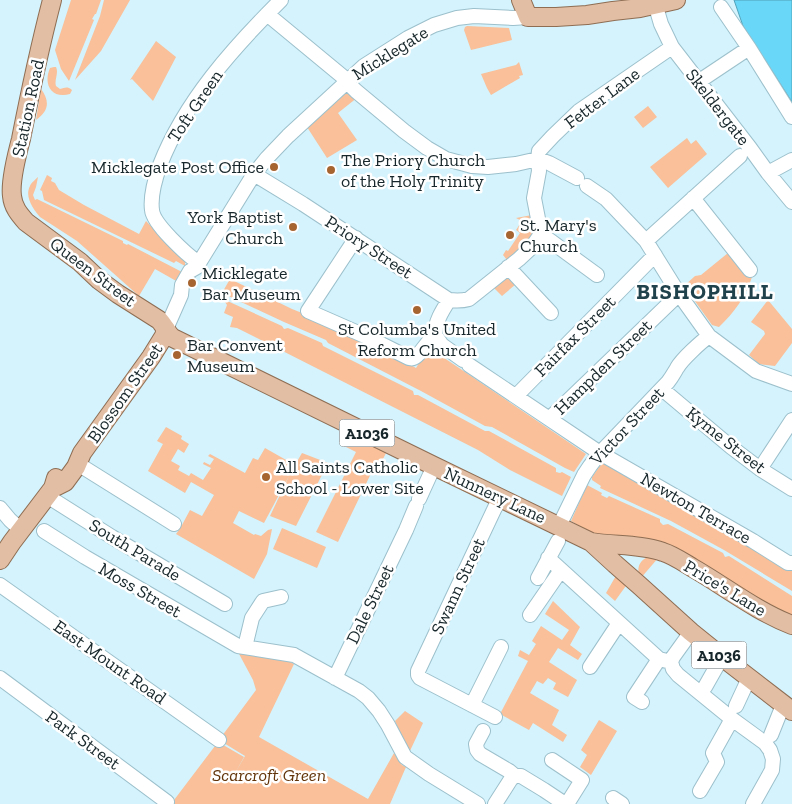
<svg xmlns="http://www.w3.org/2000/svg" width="792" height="804" viewBox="0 0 792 804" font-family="'Zilla Slab',serif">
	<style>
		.green { fill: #f9c099 }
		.water { fill: #69d7f7; stroke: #51a2ba }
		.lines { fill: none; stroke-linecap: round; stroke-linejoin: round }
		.minor-casing { stroke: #9cc0cc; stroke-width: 16 }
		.major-casing { stroke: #8e6d53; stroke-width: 20 }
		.minor { stroke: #fff; stroke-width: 14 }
		.major { stroke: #e1bea4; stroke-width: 18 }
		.poi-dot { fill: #a66430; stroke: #fff; stroke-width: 2 }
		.labels { text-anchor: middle; stroke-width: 5; stroke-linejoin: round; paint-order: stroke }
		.shield { fill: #fff; stroke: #5d686b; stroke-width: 1 }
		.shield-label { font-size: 16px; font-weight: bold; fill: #18272b }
		.street-label { font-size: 18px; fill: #18272b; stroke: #fff }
		.poi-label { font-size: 18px; fill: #18272b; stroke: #fff; text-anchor: start }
		.park-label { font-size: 18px; font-style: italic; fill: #62340a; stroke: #fff }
		.district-label { font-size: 22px; font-weight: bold; letter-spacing: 1px; fill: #20424c; stroke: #fff }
	</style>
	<rect width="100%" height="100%" fill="#d4f3fd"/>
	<path class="green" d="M71,0H101L96,14H95L92,19L94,20L69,81L61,69L55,50Z
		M104,0H130L101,51L75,80L100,16Z
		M467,26L509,28L512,40L471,50L464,30L465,27Z
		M156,41L176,57L153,101L132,79L130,80Z
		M519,62L523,75L519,76L520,78L491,95L487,88L481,74L516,65Z
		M54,67H56C59,73 54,80 56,86L60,89C65,88 67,86 72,90L70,94C51,99 43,84 50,68Z
		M41,89C50,101 49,111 36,120Z
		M348,89L358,97L338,113L357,140L327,158L307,127Z
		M648,106L657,117L643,128L634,117Z
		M687,138L691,144L696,140L707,154L668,188L650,167Z
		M47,175L52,178L51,181L55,183L59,190L84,205L139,234L146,221L185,261V266L176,261L174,263L44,200L42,191L40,190Z
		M38,177L36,187L33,195L35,200L37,199L123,241V243L127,245L128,244L182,272L178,282L155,269L139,296L77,241L40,217C34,210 24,197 30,186C31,183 36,179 38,177Z
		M532,215C536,240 526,247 507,260L503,255L506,250L508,251L520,233L516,230L522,221L516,218Z
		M728,253L752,277C746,296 734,313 719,327L712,325L684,286L695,276L701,275Z
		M506,276H509L516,284L502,296L493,287Z
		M230,279L292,309L362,337L416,368L427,350L431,349L586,454L574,472L565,468L492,427L485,426L421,391L328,343L326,340L284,322L222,293Z
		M223,299L282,326L284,329L288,328L322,343L323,346L413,391L414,395H418L485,431H489L556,468V472L560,473L562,472L571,477L562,496L510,470L478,450L237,328L230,327L233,317L224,313L227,305Z
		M768,300L792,329V343L775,366L759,364L749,355L765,334L764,331L751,322Z
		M166,427L182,436L181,439L189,444L184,453L178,449L171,461L180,466L178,470L189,476L191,473L203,480L211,468L203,464L204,462L210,465L214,459L208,456L210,454L245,473L253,458L258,460L265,448L295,465L302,453L328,463L296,526L270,516L289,476L264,523L239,511L233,523L254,535L255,534L261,536L268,530L272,529L267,554L254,579L176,534L179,530L178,529L180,524L182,525L190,510L202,516L214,495L191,482L185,493L148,471L163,444L157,441Z
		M344,430L387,451L381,463L377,461L338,542L316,532L356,452L340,444Z
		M602,463L792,569V591L724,550L671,521L600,488L601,486L592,480V477Z
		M587,485L602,493L601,495L607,498L609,496L660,519V522L663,525L668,524L723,553L725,557L729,556L792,596V618L662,545L597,536L571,521Z
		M282,528L326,547L317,568L273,549Z
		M651,556L659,557L640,579C636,568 639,559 651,556Z
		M617,574L628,583L615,601L606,593Z
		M553,601L580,627L570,645L582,654L578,660L558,648L549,662L577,680L568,697L553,689L556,683L548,678L543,684L537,681L530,693L559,710L552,725L567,735L563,742L533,723L529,730L500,714L528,661L518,656L520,650L529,655L536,644L532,641L541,626L562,640L569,630L545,614Z
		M238,652L288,661L294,664L259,737L368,799L394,753L402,765L406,767L390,804H171L218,742L244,757L235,773L245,756L219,740L256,690L253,680Z
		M405,711L423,723L409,753L395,721Z
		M599,720L617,731L591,775L580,767L587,755L581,750Z"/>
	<path class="water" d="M734,0H792V102L743,26Z"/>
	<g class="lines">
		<defs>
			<path id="minor" d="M654,0L661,24L672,47L750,148L768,173L792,202
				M721,7L749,48L792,117
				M267,14L342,76L347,81
				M346,81L356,91L404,131L427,148L446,159L472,166L488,167L516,164L538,159L549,163L577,178
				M698,82L749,48
				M768,173L792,160
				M254,174L303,204L449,300C442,311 435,322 435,335
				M587,186L606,199L646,241L679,294L709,336L756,371L792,384
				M693,198L750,270
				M541,234L597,275
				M356,238L308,311L365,336L409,358C410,358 412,359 413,358C419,357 428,340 435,335
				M646,241L740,156
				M199,263C187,255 153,224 152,210C150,195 155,179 160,165C185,101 233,48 281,0
				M508,267L551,313
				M449,300C457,301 462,301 469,299L519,259L532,247L541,234L534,198L539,171L538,159L539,151L553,136L579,111L672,47
				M166,329L181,295L182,285L190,271L197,267L199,263L254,174L267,158L288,136L364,66L408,38L434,25L457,18L474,16L513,18L528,17
				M435,335L442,345L463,360
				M469,365L600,453L753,541L788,563H792
				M662,389L731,447L760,469L792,489
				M516,396L655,255
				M549,419L679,294
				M78,464L174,524
				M760,469L792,420
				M47,496L112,537L225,604
				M419,499L434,466
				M0,508L10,520L21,530
				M559,526L584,475L590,466L600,453L668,382C672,377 674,373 677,368C682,359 701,342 709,336
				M44,531L85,557L238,646L294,655L359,691L368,698L379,711L388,725L405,757L429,774L478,804
				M548,558L659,659L671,662L673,669L678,675L732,719L765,743L770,750L773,759L772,770L753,804
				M538,578L558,541
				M0,585L219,740
				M530,615L561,570
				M245,647L252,618L263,601L281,597
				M671,662L673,657L691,632
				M590,667L619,623
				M0,678L167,802
				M335,678L406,530L416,506
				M705,687L722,657
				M642,702L634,697L659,659
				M472,705L501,647
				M736,706L749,678
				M495,717L420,678L418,675V671L500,497
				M483,731L476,744L477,750L480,754L509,771L515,776H521L544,790L565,804
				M771,735L783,705
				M552,760L582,780L567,804
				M700,791L717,762L713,753L732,719
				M613,798L622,804
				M495,804L511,779L515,776"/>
			<path id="major" d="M52,0C40,46 30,93 21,139C17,154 10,182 12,196C13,207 19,214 26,222L80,262L99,280L118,294L159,320C165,326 167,334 173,338L434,466L591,542L615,564L639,585L691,632L722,657L792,711
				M521,0L528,17H556L587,15L613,11L640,8L676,0
				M53,488L65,482L76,467L82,453L151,357L164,336L166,329
				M591,542C615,546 640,544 663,552C673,555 683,562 693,568C726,587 756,611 792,625
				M0,560L12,542L53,488L56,478"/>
		</defs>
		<use href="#minor" class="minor-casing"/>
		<use href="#major" class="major-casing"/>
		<use href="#minor" class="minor"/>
		<use href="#major" class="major"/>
	</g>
	<g class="poi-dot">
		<circle cx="274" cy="167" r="5"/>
		<circle cx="331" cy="170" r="5"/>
		<circle cx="293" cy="227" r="5"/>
		<circle cx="510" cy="235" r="5"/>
		<circle cx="192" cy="283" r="5"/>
		<circle cx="417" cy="310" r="5"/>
		<circle cx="177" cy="355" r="5"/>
		<circle cx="266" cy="477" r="5"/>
	</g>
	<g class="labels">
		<g class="shield">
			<rect x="339.5" y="419.5" width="55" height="27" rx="4"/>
			<rect x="691.5" y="641.5" width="55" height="27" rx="4"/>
		</g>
		<g class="shield-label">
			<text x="367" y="439">A1036</text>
			<text x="719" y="661">A1036</text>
		</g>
		<g class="street-label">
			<text transform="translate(390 53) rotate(-32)" y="6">Micklegate</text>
			<text transform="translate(602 98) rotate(-37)" y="6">Fetter Lane</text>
			<text transform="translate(195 106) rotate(-56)" y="6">Toft Green</text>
			<text transform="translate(718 107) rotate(52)" y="6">Skeldergate</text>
			<text transform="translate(28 108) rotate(-78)" y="6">Station Road</text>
			<text transform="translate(369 247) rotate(33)" y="6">Priory Street</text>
			<text transform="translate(93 272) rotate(37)" y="6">Queen Street</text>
			<text transform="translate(575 336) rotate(-45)" y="6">Fairfax Street</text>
			<text transform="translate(603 367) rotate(-44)" y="6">Hampden Street</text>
			<text transform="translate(125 393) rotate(-55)" y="6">Blossom Street</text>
			<text transform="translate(627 426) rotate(-47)" y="6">Victor Street</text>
			<text transform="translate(726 440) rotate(38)" y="6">Kyme Street</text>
			<text transform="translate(495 495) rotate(25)" y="6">Nunnery Lane</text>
			<text transform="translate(696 508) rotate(30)" y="6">Newton Terrace</text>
			<text transform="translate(135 550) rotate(31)" y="6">South Parade</text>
			<text transform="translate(458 586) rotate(-65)" y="6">Swann Street</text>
			<text transform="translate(725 588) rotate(31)" y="6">Price's Lane</text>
			<text transform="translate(140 590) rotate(30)" y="6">Moss Street</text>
			<text transform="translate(370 604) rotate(-64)" y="6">Dale Street</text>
			<text transform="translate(110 662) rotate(35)" y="6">East Mount Road</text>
			<text transform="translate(83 740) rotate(36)" y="6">Park Street</text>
		</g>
		<g class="poi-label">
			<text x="341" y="166">The Priory Church<tspan x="341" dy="21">of the Holy Trinity</tspan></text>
			<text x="264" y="173" text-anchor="end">Micklegate Post Office</text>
			<text x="283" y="223" text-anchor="end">York Baptist<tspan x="283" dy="21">Church</tspan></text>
			<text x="520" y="231">St. Mary's<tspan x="520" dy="21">Church</tspan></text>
			<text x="202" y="279">Micklegate<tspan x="202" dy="21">Bar Museum</tspan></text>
			<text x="417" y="335" text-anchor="middle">St Columba's United<tspan x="417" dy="21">Reform Church</tspan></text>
			<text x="187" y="351">Bar Convent<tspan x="187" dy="21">Museum</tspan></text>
			<text x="276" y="473">All Saints Catholic<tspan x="276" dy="21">School - Lower Site</tspan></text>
		</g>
		<g class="park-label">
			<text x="269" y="781">Scarcroft Green</text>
		</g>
		<g class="district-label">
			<text x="705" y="299">BISHOPHILL</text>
		</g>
	</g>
</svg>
